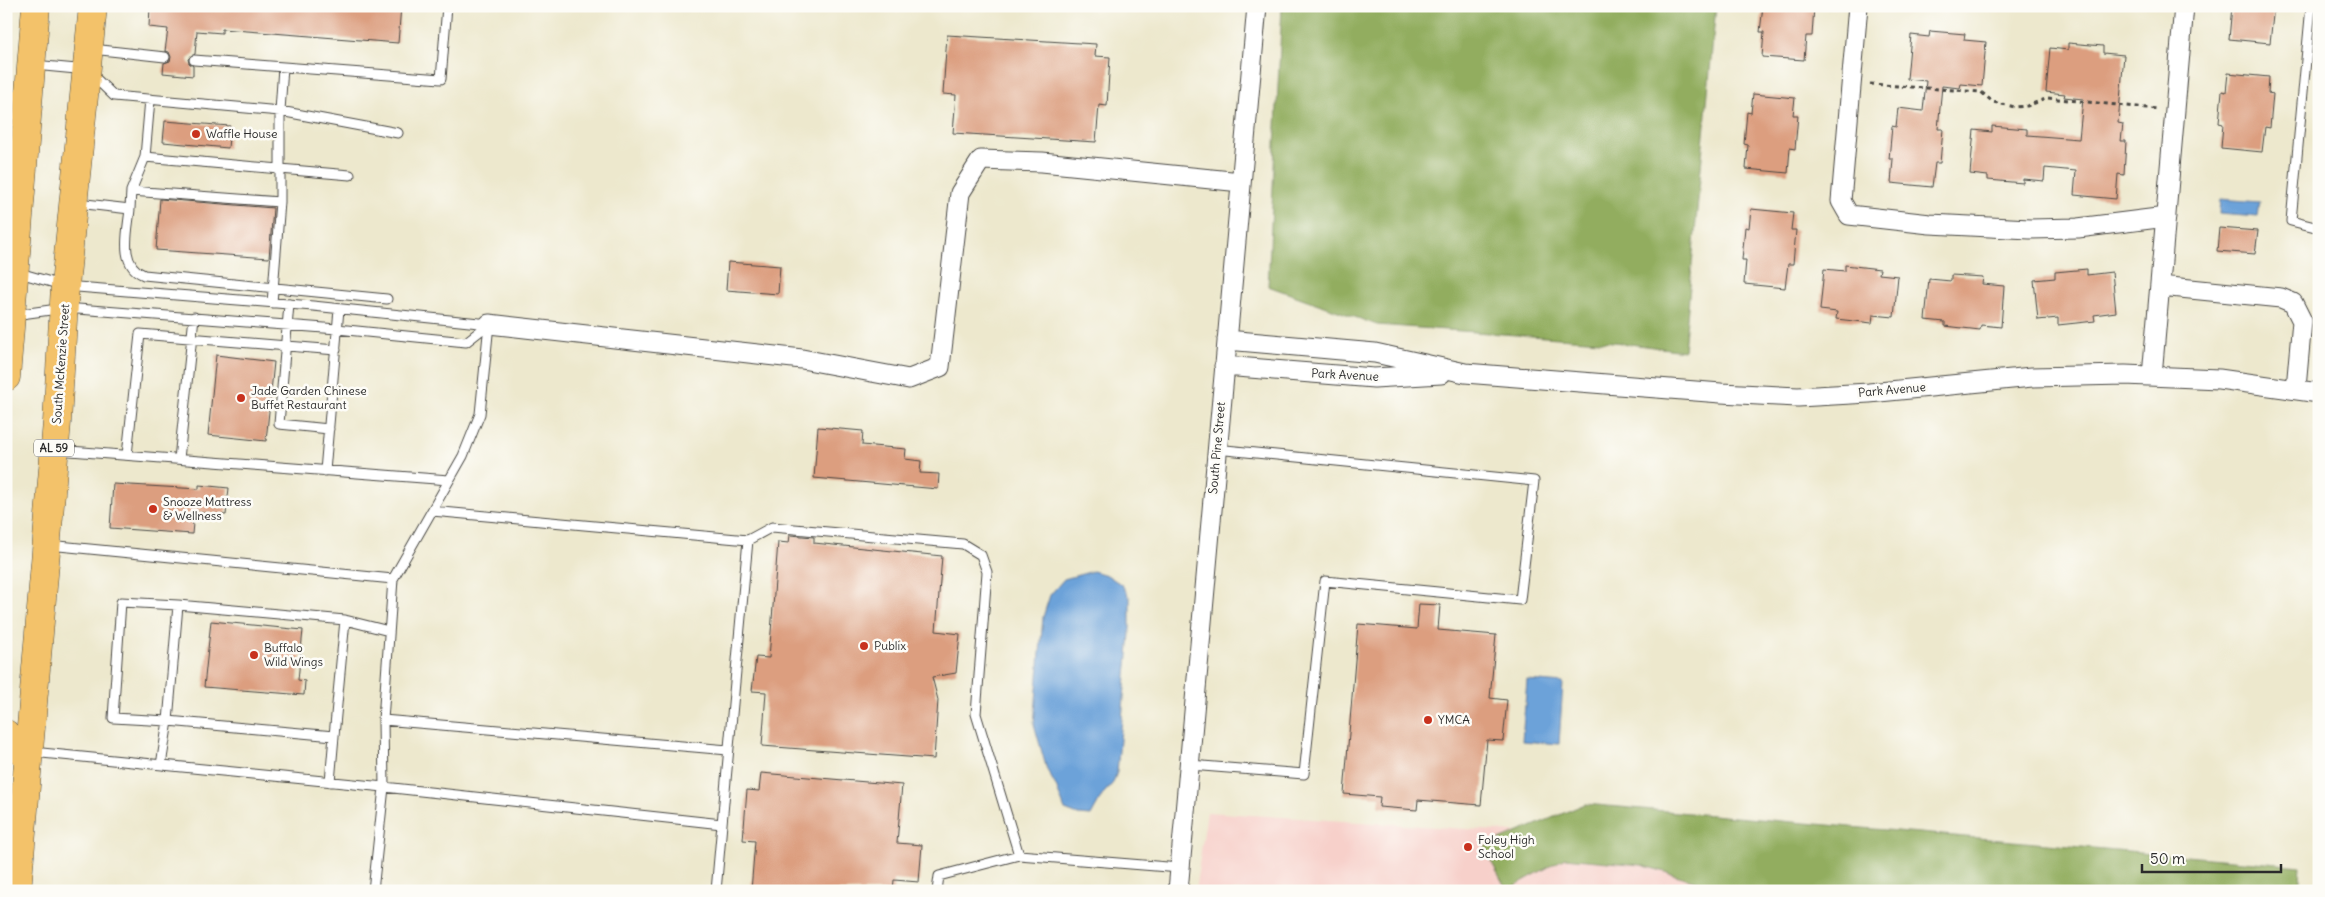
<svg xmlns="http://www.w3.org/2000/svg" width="2325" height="897" viewBox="0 0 2325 897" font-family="Delius,sans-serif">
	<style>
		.built { fill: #f7d0ca }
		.forest { fill: #92ad5f; stroke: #5e6c45 }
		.water { fill: #6ca2d9; stroke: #4c6682 }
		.building { fill: #dc9e7f }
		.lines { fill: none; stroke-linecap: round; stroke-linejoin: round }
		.service-casing { stroke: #484743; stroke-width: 11 }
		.minor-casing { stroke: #484743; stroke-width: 21 }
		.primary-casing { stroke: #484743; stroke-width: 29 }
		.path { stroke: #484743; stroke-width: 3; stroke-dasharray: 4 4; stroke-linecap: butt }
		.service { stroke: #fff; stroke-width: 9 }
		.minor { stroke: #fff; stroke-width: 19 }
		.primary { stroke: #f3c26a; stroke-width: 28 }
		.poi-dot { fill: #c8321e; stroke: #fdfcf7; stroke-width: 2 }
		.labels { text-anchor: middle; stroke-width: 5; stroke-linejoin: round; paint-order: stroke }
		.shield { fill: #fdfcf7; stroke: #6a6a68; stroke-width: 1 }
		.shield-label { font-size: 11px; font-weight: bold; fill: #2b2b2b }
		.poi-label { font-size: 12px; fill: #2b2b2b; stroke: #fdfcf7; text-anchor: start }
		.street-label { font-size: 12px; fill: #2b2b2b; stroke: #fdfcf7 }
	</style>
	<rect width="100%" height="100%" fill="#fdfcf7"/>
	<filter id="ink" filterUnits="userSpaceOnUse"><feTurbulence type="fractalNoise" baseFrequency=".02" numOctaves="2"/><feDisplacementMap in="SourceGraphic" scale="10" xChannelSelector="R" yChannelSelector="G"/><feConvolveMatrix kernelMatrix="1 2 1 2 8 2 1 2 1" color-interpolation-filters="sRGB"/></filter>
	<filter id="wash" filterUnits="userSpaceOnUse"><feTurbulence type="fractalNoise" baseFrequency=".0096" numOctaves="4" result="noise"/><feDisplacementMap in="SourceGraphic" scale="20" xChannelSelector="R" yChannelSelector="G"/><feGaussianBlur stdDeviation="1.12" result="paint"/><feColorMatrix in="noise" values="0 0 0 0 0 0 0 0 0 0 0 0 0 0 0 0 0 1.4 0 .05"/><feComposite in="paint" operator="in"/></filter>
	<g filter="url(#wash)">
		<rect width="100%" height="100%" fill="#ede8cd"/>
		<path class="built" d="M1207,812L2261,881L2260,891H1195Z"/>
		<path class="forest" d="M1282,6H1716L1684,351L1614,342L1377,325L1268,286Z
			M1585,804L2301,866L2299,891H1731L1641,865L1565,858L1507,890L1483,847Z"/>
		<path class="water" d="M2220,199L2260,202L2258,217L2219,214Z
			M1093,571L1107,575L1122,585L1130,598V634L1117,772L1113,783L1103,794L1091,816L1078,815L1065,810L1056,786L1047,770L1034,724L1043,617L1050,595L1064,579Z
			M1527,680L1563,683L1559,744L1522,741Z"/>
		<g id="blocks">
			<path class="building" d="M150,6L268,8L401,6L398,43L222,29V33L197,31L195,54L188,59L189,63L193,66V76L163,73L164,63L170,61L171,57L169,52L165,51L168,29L149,27Z
				M1763,6H1814L1812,36H1806L1804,60L1762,57L1764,32H1760Z
				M2232,6H2274L2270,43L2229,39Z
				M1930,31L1965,34L1964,40L1986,42L1982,86L1961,84L1960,88L1942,86L1938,129H1943L1940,163H1935L1932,187L1891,183L1893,159H1889L1892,126L1896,127L1898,108L1923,111L1926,81L1907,79L1911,35L1929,37Z
				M947,35L1096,44L1095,56L1110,57L1107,106L1099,105L1096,142L953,133L956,95L943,94Z
				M2068,43L2103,46V53L2124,55L2118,123L2123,124L2121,141H2126L2124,175L2118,174L2116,199L2074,195L2076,171L2045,168L2044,181L2023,179V183L1988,180V176L1970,174L1974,130L1992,132V126L2027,129V135L2079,139L2083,99L2064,97L2065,94L2046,92L2050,48L2068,50Z
				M2228,73L2269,77L2268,93L2273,94L2270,128L2265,127L2262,152L2221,148L2223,124L2219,123L2222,91L2226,92Z
				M1753,94L1795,98L1793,115H1798L1795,149L1790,148L1788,173L1746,169L1748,145L1744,144L1747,112L1751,113Z
				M165,121L230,126L228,148L163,142Z
				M160,199L273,208L269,258L156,250Z
				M1751,209L1793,213L1791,230H1796L1793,264H1788L1785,288L1744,284L1746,260H1742L1745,227L1749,228Z
				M2219,228L2258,231L2255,254L2217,251Z
				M728,262L780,266L778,294L726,290Z
				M1845,265L1880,269L1879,274L1898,276L1894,317L1873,315L1872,323L1836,319L1837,312L1820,310L1824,269L1845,271Z
				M2087,269V275L2112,272L2116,312L2094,315L2095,321L2058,325V318L2038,320L2034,280L2055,278V272Z
				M1951,275L1983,277L1982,284L2004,286L2001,327L1981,325L1980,330L1945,326V322L1925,320L1929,279L1951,281Z
				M216,355L274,362L266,441L208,435Z
				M818,427L863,431L862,445L906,449L905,459L921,461L920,473L939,474L938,489L814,478Z
				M113,484L199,489V485L229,488L226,515L194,512L192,534L110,528Z
				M790,535L814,537V543L942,556L936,631L960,634L956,673L932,677L938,700L934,759L762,746L766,692L752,691L756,657L769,658L778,542L789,543Z
				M1419,604L1440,605L1438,630L1496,635L1490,698L1507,700L1503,741L1487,740L1481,805L1418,800L1417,810L1379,807L1380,797L1344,794L1358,624L1417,629Z
				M211,621L303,630L298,680L305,681L304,695L204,687Z
				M761,773L902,785L897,843L922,845L919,882L894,880L893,891H751L755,841L743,840L747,790L759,791Z"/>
		</g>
	</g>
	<g filter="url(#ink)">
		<use href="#blocks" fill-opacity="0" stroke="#484743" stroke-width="1"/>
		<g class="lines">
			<defs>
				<path id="service" d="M2311,6L2291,221L2319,228
					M92,49L165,57
					M194,60L441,79L447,6
					M34,65L87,70L114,96L280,111L398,133
					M150,99L145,157L280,169V111L283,67
					M131,191L145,157
					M280,202V169L350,175
					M77,203L130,209C128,231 118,265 144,275L387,299
					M130,209L131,191L280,202L272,303
					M16,272L65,286L313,306L489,324
					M289,304L279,424L329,429
					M14,315L65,308L337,329L466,342L489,324
					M57,450L449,480
					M127,455L140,334L336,350
					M179,459L194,317
					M325,471L339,309
					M432,511L748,540L722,824
					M748,540L772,527L963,544L981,555L987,572L976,714L1019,855
					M49,545L393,579
					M345,620L389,631
					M383,720L728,750
					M32,752L384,787L383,720L393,579L463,456L480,414L489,324
					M161,765L168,721L113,718L121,602L178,605L168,721L334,736L345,620L178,605
					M1190,765L1304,774L1325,581L1520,600L1534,481L1216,449
					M330,782L334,736
					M373,891L384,787L722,824L716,891
					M937,891L939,876L1019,855L1180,868"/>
				<path id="minor" d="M1858,6L1841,201L1849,215L1930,224L2030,229L2078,228L2166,217
					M2160,286L2281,298L2293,303L2302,321L2296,388
					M489,324L802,359L909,379L940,367L960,193L981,160L1042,162L1241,182
					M1227,340L1375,353L1465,373L1721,393L1798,397L1869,393L2032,377L2125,375L2219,379L2319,393
					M1224,366L1374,378L1441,374
					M2152,376L2184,6
					M1178,891L1257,6"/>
				<path id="primary" d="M6,377L36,6
					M6,734L18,749L29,752
					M17,891L57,422L65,286L93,6"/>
			</defs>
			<use href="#service" class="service-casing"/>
			<use href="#minor" class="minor-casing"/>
			<use href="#primary" class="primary-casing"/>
			<path class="path" d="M1870,84L1981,92L1993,102L2015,107L2027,106L2048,98L2157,109"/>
			<use href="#service" class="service"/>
			<use href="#minor" class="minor"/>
			<use href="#primary" class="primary"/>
		</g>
	</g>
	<g class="poi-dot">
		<circle cx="196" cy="134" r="5"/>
		<circle cx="241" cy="398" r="5"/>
		<circle cx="153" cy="509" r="5"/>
		<circle cx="864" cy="646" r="5"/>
		<circle cx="254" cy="655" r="5"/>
		<circle cx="1428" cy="720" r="5"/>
		<circle cx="1468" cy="847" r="5"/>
	</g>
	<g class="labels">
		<rect class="shield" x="34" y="439.5" width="40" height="17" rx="4"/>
		<g class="shield-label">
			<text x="54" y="452">AL 59</text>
		</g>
		<g class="poi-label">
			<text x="206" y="138">Waffle House</text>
			<text x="251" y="395">Jade Garden Chinese<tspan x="251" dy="14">Buffet Restaurant</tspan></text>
			<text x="163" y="506">Snooze Mattress<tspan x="163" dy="14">&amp; Wellness</tspan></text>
			<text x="874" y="650">Publix</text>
			<text x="264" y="652">Buffalo<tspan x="264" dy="14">Wild Wings</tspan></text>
			<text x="1438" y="724">YMCA</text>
			<text x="1478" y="844">Foley High<tspan x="1478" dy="14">School</tspan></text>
		</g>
		<g class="street-label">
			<text transform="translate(61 364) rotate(-86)" y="4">South McKenzie Street</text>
			<text transform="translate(1345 375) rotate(3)" y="4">Park Avenue</text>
			<text transform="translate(1892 390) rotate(-5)" y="4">Park Avenue</text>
			<text transform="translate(1217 448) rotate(-85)" y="4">South Pine Street</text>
		</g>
	</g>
	<rect width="2325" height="897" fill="none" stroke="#fdfcf7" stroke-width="25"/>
	<path d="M2142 864v8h139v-8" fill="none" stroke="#2b2b2b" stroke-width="2.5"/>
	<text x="2150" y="864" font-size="15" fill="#2b2b2b" stroke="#fdfcf7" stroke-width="4" paint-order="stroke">50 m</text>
</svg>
